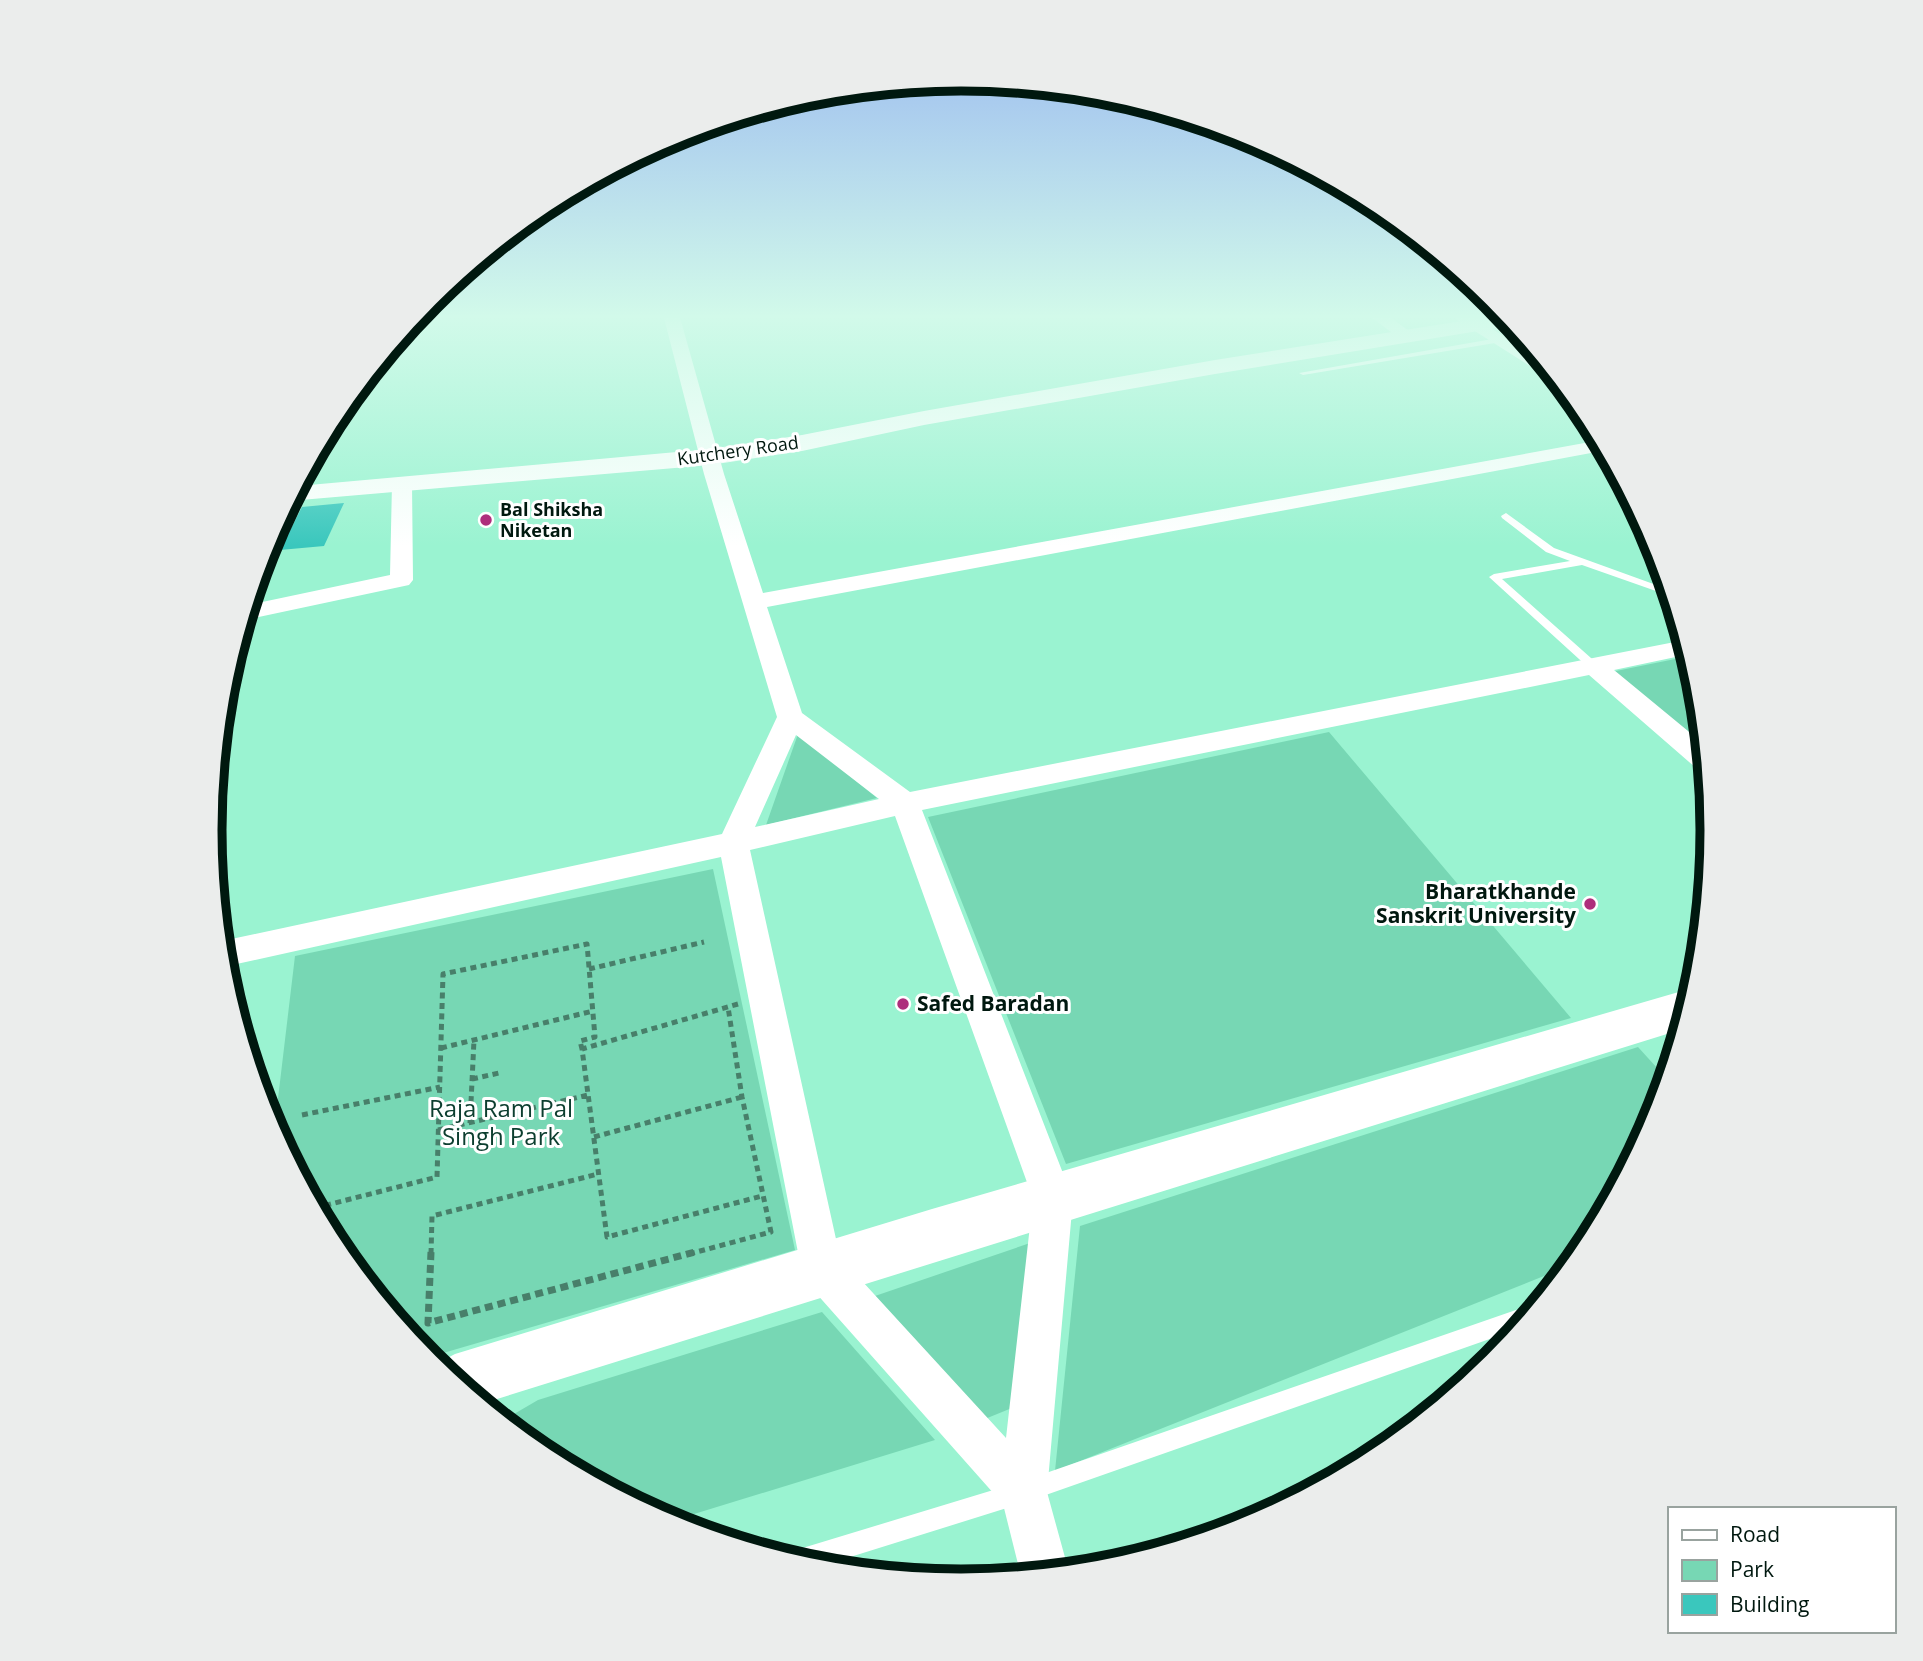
<svg xmlns="http://www.w3.org/2000/svg" width="1923" height="1661" viewBox="0 0 1923 1661" font-family="'Open Sans',sans-serif">
	<style>
		.green { fill: #77d7b4 }
		.building { fill: #3ac7bd }
		.lines { fill: none; stroke-linecap: round; stroke-linejoin: round }
		.path-far1 { stroke: #487f6a; stroke-width: 5; stroke-dasharray: 6 4.5; stroke-linecap: butt }
		.path { stroke: #487f6a; stroke-width: 7; stroke-dasharray: 8 5; stroke-linecap: butt }
		.lane { fill: #fff; fill-rule: evenodd }
		.street { fill: #fff; fill-rule: evenodd }
		.secondary { fill: #fff; fill-rule: evenodd }
		.poi-dot { fill: #ae2e7c; stroke: #fff; stroke-width: 2.5 }
		.labels { text-anchor: middle; stroke-width: 6; stroke-linejoin: round; paint-order: stroke }
		.far-street-label { font-size: 18px; fill: #00180f; stroke: #fff }
		.far-poi-label { font-size: 18px; font-weight: bold; fill: #00180f; stroke: #fff; text-anchor: start }
		.poi-label { font-size: 21px; font-weight: bold; fill: #00180f; stroke: #fff; text-anchor: end }
		.near-park-label { font-size: 24px; fill: #0c3e2f; stroke: #fff }
		.rim { fill: none; stroke: #00180f; stroke-width: 9 }
	</style>
	<rect width="100%" height="100%" fill="#9af3d1"/>
	<path class="green" d="M1690,656L1699,684L1707,765L1606,673Z
		M1329,732L1571,1018L1066,1164L928,817Z
		M798,734L877,798L766,825Z
		M713,869L795,1250L426,1358L336,1248L274,1132L295,956Z
		M1638,1047L1668,1080L1656,1119L1586,1248L1574,1264L1055,1471L1080,1226Z
		M1033,1242L1019,1405L980,1421L875,1296Z
		M822,1312L935,1440L668,1522L544,1455L502,1421L538,1400Z"/>
	<path class="building" d="M344,503L324,546L280,550L302,507Z"/>
	<g class="lines">
		<path class="path-far1" d="M589,969L704,942
			M738,1004L582,1049L607,1237L762,1196
			M441,1048L593,1011
			M472,1079L499,1073
			M302,1115L440,1087
			M470,1123L474,1040
			M438,1130L588,1095
			M594,1137L742,1097
			M315,1208L437,1177L443,974L587,944L595,1037L580,1041L582,1049
			M431,1254L432,1216L598,1174
			M689,1254L771,1232L742,1097L728,1007"/>
		<path class="path" d="M431,1252L428,1323L695,1252"/>
		<path class="lane" d="M1498,338H1501V342L1303,375L1299,373Z
			M1506,513L1554,548L1670,590L1673,597L1582,565L1502,579L1600,666L1598,669H1590L1489,577L1494,574L1570,561L1546,552L1502,518L1501,516Z
			M1533,1304L1539,1306L1521,1328L1023,1503L815,1568L786,1559L788,1554L796,1550L1023,1481Z"/>
		<path class="street" d="M422,314H444L413,329L404,330L415,317Z
			M663,314H679L724,474L763,593L1601,440L1607,450L767,607L802,713L910,792L1685,640L1690,654L1614,670L1705,745L1706,771L1696,768L1589,675L922,810L1073,1199L1047,1492L1069,1572L1021,1576L1003,1504L807,1283L801,1268L721,857L223,967L222,941L722,834L777,717L704,474ZM796,735L879,799L755,827ZM895,816L1033,1199L1006,1438L840,1257L750,850Z
			M1367,314H1386L1417,337L1415,341H1403Z
			M1448,314H1467L1542,359L1558,378H1549Z
			M402,478L409,480L412,484L413,580L409,585L244,620L248,605L390,575L392,484L395,480Z"/>
		<path class="secondary" d="M1506,314L1515,325L1215,374L924,425L802,451L710,465L289,501L298,486L710,449L802,435L924,411L1215,360Z
			M1689,989L1695,991L1683,1029L481,1404L434,1365L455,1354L932,1209Z"/>
	</g>
	<linearGradient id="sky" x2="0" y2="1"><stop stop-color="#97b6f0"/><stop offset="0.58" stop-color="#d2faea"/><stop offset="1" stop-color="#d2faea" stop-opacity="0"/></linearGradient>
	<rect width="1923" height="546" fill="url(#sky)"/>
	<g class="poi-dot">
		<circle cx="486" cy="520" r="7"/>
		<circle cx="1590" cy="904" r="7"/>
		<circle cx="903" cy="1004" r="7"/>
	</g>
	<g class="labels">
		<g class="far-street-label">
			<text transform="translate(738 451) rotate(-8)" y="6">Kutchery Road</text>
		</g>
		<g class="far-poi-label">
			<text x="500" y="516">Bal Shiksha<tspan x="500" dy="21">Niketan</tspan></text>
		</g>
		<g class="poi-label">
			<text x="1576" y="899">Bharatkhande<tspan x="1576" dy="24">Sanskrit University</tspan></text>
			<text x="917" y="1011" text-anchor="start">Safed Baradan</text>
		</g>
		<g class="near-park-label">
			<text x="501" y="1117">Raja Ram Pal<tspan x="501" dy="28">Singh Park</tspan></text>
		</g>
	</g>
	<path d="M0 0H1923V1661H0ZM222 830a739 739 0 1 1 1478 0a739 739 0 1 1-1478 0Z" fill="#ebedec" fill-rule="evenodd"/>
	<path class="rim" d="M222 830a739 739 0 1 1 1478 0a739 739 0 1 1-1478 0Z"/>
	<rect x="1668" y="1507" width="228" height="126" fill="#ffffff" stroke="#99a39f" stroke-width="2"/>
	<rect x="1682" y="1530" width="35" height="10" fill="#ffffff" stroke="#99a39f" stroke-width="2"/>
	<text x="1730" y="1542" font-size="21" fill="#00180f">Road</text>
	<rect x="1682" y="1560" width="35" height="21" fill="#77d7b4" stroke="#99a39f" stroke-width="2"/>
	<text x="1730" y="1577" font-size="21" fill="#00180f">Park</text>
	<rect x="1682" y="1594" width="35" height="21" fill="#3ac7bd" stroke="#99a39f" stroke-width="2"/>
	<text x="1730" y="1612" font-size="21" fill="#00180f">Building</text>
</svg>
